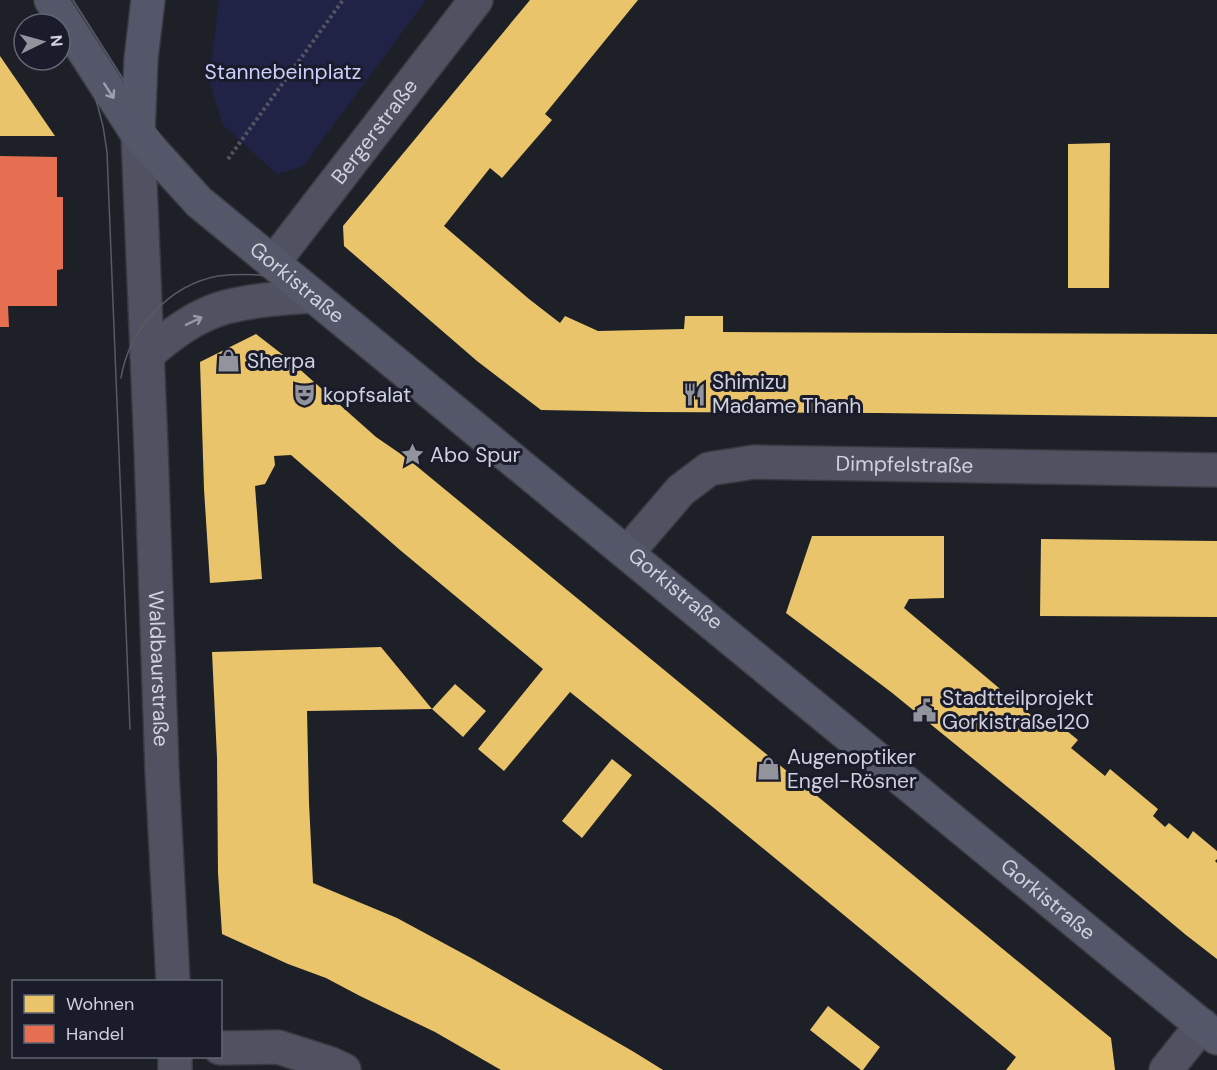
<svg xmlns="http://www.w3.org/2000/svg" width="1217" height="1070" viewBox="0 0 1217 1070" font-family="'DM Sans',sans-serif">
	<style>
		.green { fill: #202346 }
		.homes { fill: #e9c46a }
		.shops { fill: #e76f51 }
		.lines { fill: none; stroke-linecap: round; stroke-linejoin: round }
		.street-casing { stroke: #383a40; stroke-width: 36 }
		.secondary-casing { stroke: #383a40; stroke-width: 36 }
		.path { stroke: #52545f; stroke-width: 4; stroke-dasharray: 3 3; stroke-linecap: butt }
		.street { stroke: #505261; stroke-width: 33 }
		.secondary { stroke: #545669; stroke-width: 33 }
		.tram { stroke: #585a65; stroke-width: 1.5 }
		.oneway { stroke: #9ea0ae }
		.oneway2 { stroke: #9698a5 }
		.labels { text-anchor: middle; stroke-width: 6; stroke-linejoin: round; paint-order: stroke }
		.park-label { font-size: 21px; fill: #c9d0f9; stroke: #1a1c2c }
		.street-label { font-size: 21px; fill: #cfd2dc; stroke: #1a1c2c }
		.poi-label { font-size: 21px; fill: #cfd2dc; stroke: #1a1c2c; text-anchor: start }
	</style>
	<rect width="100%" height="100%" fill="#1e2028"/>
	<path class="green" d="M219,0H426L303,166L277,174L223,125L209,81Z"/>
	<path class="homes" d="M530,0H638L545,114L552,120L502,178L490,168L444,226L529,299L560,323L565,316L598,331L684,329L685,316H723V332L1217,334V417L878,413L647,412L541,410L477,361L344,246L343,226Z
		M0,56L55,136H0Z
		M1110,143L1109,288H1068V144Z
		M256,334L287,358L376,437L408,459L1111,1038L1115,1070H1006L1016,1057L714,808L570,692L504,771L478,749L543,669L400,550L291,455L274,456L275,465L265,484L255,486L262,579L210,583L204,489L200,362Z
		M812,536H944V598L909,599L904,608L1044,726L1051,718L1078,740L1071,748L1105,776L1110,769L1158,809L1153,816L1165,827L1169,823L1188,839L1193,831L1217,851V859L1215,861L1217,863V959L1186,935L1047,819L891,692L786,613Z
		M1041,539L1217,541V617L1040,616Z
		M381,647L432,709L307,711L309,803L313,883L397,918L473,959L634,1052L663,1070H501L435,1032L360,996L326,978L288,964L222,934L218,873L217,758L212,652Z
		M455,684L486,711L463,737L432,709Z
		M612,759L632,775L582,838L562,821Z
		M828,1006L880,1047L863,1070H861L810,1030Z"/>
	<path class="shops" d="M0,156L57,157V197H63V269L57,270V306H8L9,327H0Z"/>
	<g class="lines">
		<defs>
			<g id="street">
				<path id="s1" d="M138,135L151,448L162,771L173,982"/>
				<path id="s2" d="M273,263L476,0"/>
				<path d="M147,355C170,335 196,315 226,307C254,300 284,298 313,296"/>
				<path id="s3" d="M627,553L681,490L709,469L754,462L1217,470"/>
				<path d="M220,1048L278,1047L331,1064L344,1070"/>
				<path d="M175,1056V1070"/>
				<path d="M1166,1070L1202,1025"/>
			</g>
			<g id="secondary">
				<path id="s4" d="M51,0L138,135L199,202L1217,1038"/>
				<path d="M138,135L141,59L148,0"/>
			</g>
		</defs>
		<use href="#street" class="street-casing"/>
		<use href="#secondary" class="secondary-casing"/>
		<path class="path" d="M228,159L343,0"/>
		<use href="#street" class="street"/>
		<use href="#secondary" class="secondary"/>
		<g class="tram">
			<path d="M40,0L55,24"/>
			<path id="s5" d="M73,0L153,126L193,179L221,209L276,260L331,306L1217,1033"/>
			<path d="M60,33L83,72L127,136L152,167L185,204L220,236L1217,1053"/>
			<path d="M95,96L103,126L107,152L130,729"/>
			<path d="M121,378C129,329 169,285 218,276C236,274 252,274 270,276"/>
		</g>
	</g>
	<defs><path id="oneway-shaft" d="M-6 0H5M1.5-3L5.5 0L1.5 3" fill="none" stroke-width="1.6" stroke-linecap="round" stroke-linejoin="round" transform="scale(1.5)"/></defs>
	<use class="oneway" href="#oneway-shaft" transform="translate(109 91) rotate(57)"/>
	<use class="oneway2" href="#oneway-shaft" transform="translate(194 321) rotate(-26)"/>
	<defs>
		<symbol id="shop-bare" viewBox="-9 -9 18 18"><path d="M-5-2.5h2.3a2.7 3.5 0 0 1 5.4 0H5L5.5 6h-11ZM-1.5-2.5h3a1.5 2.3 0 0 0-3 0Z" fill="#91949d" stroke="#1a1c2c" stroke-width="2.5" paint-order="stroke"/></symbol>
		<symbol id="restaurant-bare" viewBox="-9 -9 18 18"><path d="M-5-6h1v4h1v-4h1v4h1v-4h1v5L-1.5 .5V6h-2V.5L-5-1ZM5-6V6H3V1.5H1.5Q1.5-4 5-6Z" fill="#91949d" stroke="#1a1c2c" stroke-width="2.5" paint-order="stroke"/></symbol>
		<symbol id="theatre-bare" viewBox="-9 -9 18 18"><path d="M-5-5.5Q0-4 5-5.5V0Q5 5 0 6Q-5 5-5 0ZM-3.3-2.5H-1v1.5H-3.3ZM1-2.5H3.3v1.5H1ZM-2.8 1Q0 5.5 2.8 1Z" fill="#91949d" stroke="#1a1c2c" stroke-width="2.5" paint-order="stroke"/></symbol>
		<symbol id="sight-bare" viewBox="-9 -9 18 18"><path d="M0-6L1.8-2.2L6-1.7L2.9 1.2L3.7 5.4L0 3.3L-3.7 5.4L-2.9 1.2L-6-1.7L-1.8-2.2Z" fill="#91949d" stroke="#1a1c2c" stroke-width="2.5" paint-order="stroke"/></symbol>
		<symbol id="civic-bare" viewBox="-9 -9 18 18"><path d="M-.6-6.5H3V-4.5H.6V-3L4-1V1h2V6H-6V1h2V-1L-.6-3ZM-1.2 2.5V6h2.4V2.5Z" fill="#91949d" stroke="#1a1c2c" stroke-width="2.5" paint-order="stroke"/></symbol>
	</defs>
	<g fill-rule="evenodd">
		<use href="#shop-bare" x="212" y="344" width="33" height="33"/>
		<use href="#restaurant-bare" x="678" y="378" width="33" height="33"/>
		<use href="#theatre-bare" x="288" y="378" width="33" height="33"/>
		<use href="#sight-bare" x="396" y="438" width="33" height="33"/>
		<use href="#civic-bare" x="908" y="694" width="33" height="33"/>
		<use href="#shop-bare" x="752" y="752" width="33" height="33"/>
	</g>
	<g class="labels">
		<g class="park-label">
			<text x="283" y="79">Stannebeinplatz</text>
		</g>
		<g class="street-label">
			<text dy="7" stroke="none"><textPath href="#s2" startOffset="166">Bergerstraße</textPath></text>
			<text dy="7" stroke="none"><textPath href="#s4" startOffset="378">Gorkistraße</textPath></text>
			<text dy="7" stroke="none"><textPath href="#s3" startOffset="314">Dimpfelstraße</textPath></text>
			<text dy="7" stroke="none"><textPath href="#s5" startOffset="849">Gorkistraße</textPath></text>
			<text dy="7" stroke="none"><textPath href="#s1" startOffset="534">Waldbaurstraße</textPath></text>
			<text dy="7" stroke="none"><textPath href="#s4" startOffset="1350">Gorkistraße</textPath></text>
		</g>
		<g class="poi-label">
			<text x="247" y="368">Sherpa</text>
			<text x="712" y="389">Shimizu<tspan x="712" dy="24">Madame Thanh</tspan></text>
			<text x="323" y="402">kopfsalat</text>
			<text x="430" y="462">Abo Spur</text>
			<text x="942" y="705">Stadtteilprojekt<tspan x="942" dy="24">Gorkistraße120</tspan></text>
			<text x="787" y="764">Augenoptiker<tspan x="787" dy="24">Engel-Rösner</tspan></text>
		</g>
	</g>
	<rect x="12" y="980" width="210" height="78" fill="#1a1c2c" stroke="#626572" stroke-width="1.5"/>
	<rect x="24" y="995" width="30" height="18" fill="#e9c46a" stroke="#626572" stroke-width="1.5"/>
	<text x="66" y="1010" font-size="18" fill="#cfd2dc">Wohnen</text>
	<rect x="24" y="1025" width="30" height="18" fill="#e76f51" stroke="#626572" stroke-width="1.5"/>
	<text x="66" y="1040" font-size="18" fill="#cfd2dc">Handel</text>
	<g transform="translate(42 42) rotate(85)"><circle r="28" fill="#1a1c2c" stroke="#626572" stroke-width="1.5"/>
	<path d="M0-4.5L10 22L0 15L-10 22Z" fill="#91949d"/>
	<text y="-9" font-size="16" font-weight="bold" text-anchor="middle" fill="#cfd2dc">N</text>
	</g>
</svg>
